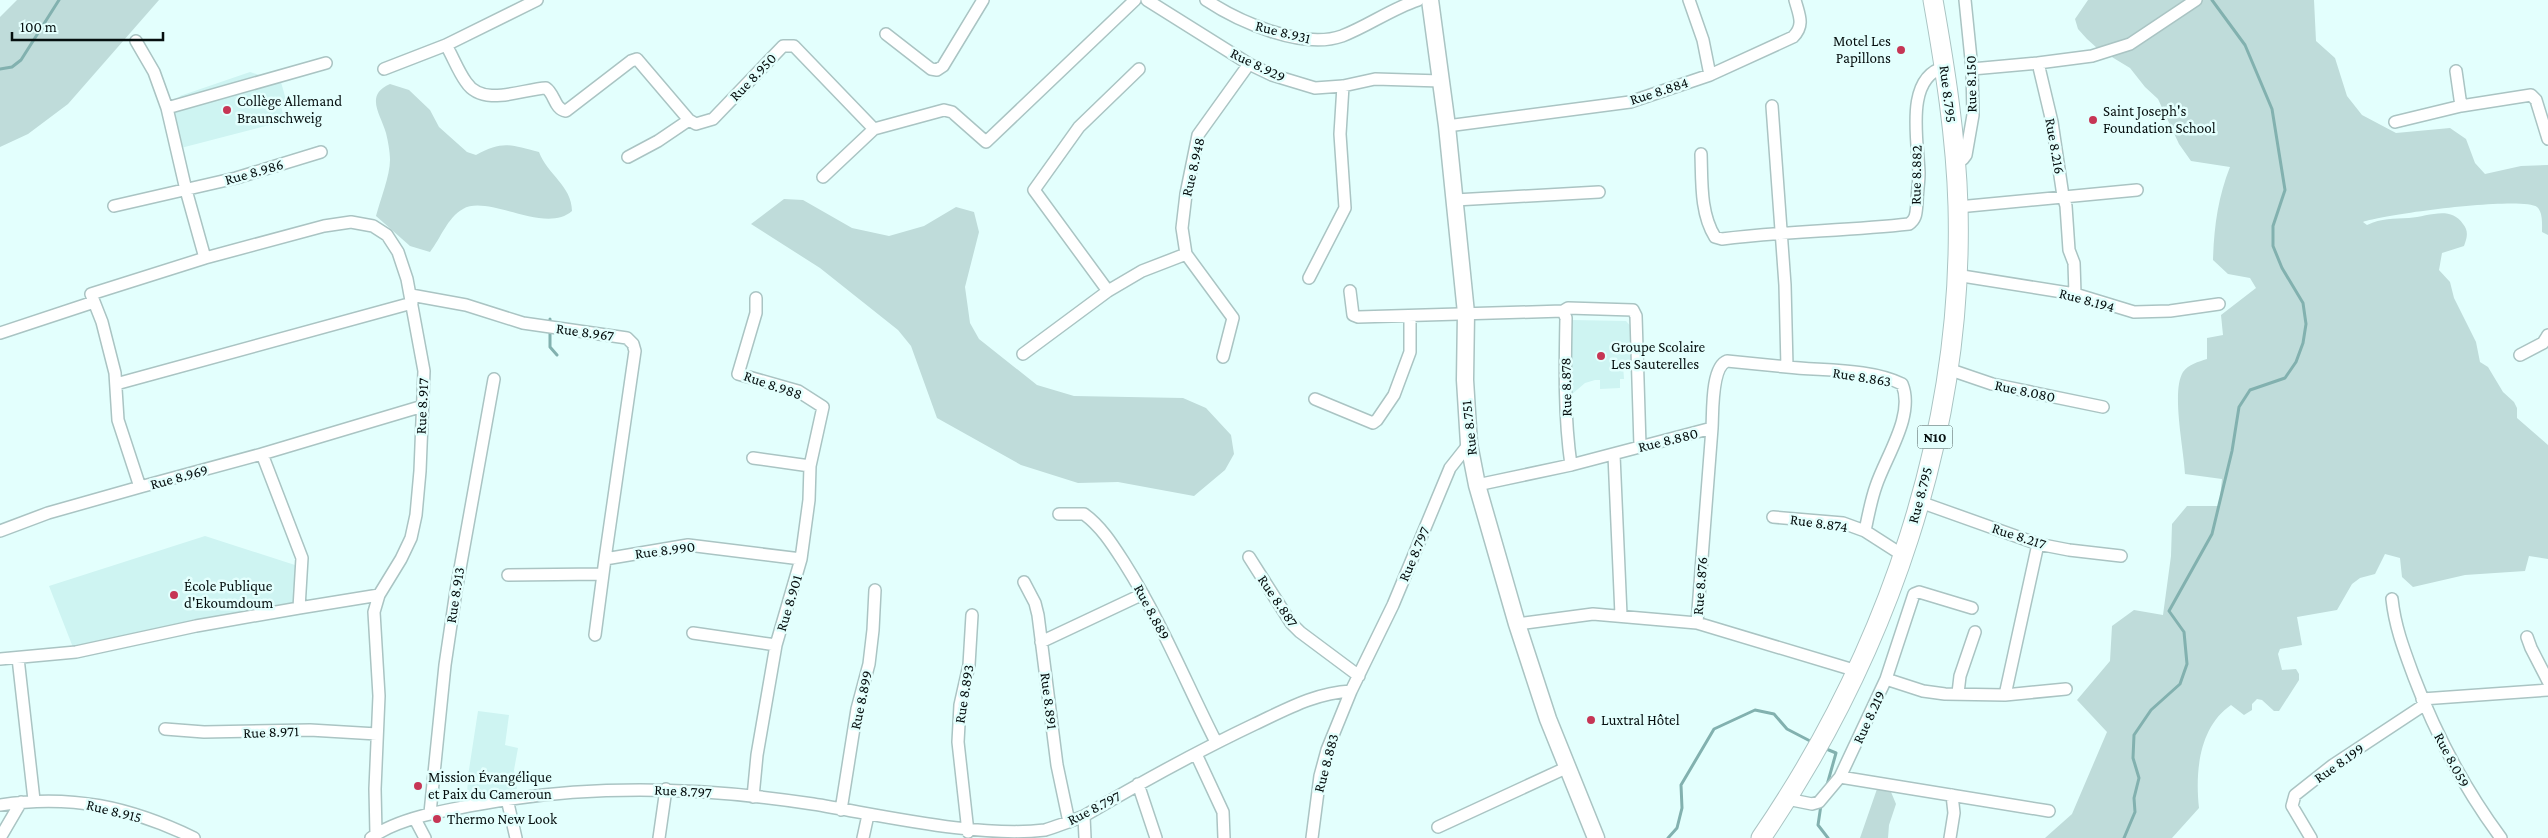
<svg xmlns="http://www.w3.org/2000/svg" width="2548" height="838" viewBox="0 0 2548 838" font-family="'Crimson Pro',serif">
	<style>
		.built { fill: #cef4f2 }
		.green { fill: #bfdcda }
		.lines { fill: none; stroke-linecap: round; stroke-linejoin: round }
		.stream { stroke: #82b1af; stroke-width: 3 }
		.minor-casing { stroke: #aac4c3; stroke-width: 14 }
		.secondary-casing { stroke: #aac4c3; stroke-width: 19 }
		.trunk-casing { stroke: #aac4c3; stroke-width: 21 }
		.minor { stroke: #fff; stroke-width: 11 }
		.secondary { stroke: #fff; stroke-width: 16 }
		.trunk { stroke: #fff; stroke-width: 19 }
		.poi-dot { fill: #c63655; stroke: #e3fffd; stroke-width: 2 }
		.labels { text-anchor: middle; stroke-width: 5; stroke-linejoin: round; paint-order: stroke }
		.shield { fill: #e3fffd; stroke: #485756; stroke-width: 1 }
		.shield-label { font-size: 14px; font-weight: bold; fill: #060f0f }
		.street-label { font-size: 15px; fill: #060f0f; stroke: #e3fffd }
		.poi-label { font-size: 15px; fill: #060f0f; stroke: #e3fffd; text-anchor: start }
	</style>
	<rect width="100%" height="100%" fill="#e3fffd"/>
	<path class="built" d="M250,72L281,82L286,100L280,103L285,121L177,149L169,118L180,96Z
		M1572,320L1626,321L1633,329L1632,365H1623L1624,379H1620V388L1600,389V380H1595L1585,383L1571,395L1568,332Z
		M205,536L298,566L296,605L189,622L74,650L49,586Z
		M478,711L509,715L505,745L518,748L514,770L517,789L467,795L468,776Z"/>
	<path class="green" d="M17,0H159L68,104L28,134L0,147V17Z
		M2088,0H2314L2316,41L2335,58L2347,96L2362,115L2396,133L2450,128L2466,139L2475,163L2485,174L2521,166L2548,165V235L2542,232C2542,225 2543,212 2537,207C2522,196 2385,214 2363,222L2367,225C2382,218 2393,219 2409,218C2428,217 2450,205 2463,224C2469,231 2467,238 2464,246L2442,253L2439,270L2450,282L2454,298L2476,342L2480,362L2488,367L2503,392L2514,402L2517,408V418L2548,445V559L2529,556L2525,571L2465,575L2413,587L2402,577L2400,558L2385,554L2375,574L2360,578L2352,584L2337,610L2297,617L2302,645L2280,649L2278,654L2282,670L2296,669L2299,674V680L2279,711H2274L2262,700L2257,699L2252,704V710L2244,715L2231,705C2199,727 2195,772 2199,808L2172,838H2045L2072,814L2107,732L2077,700L2110,661L2112,626L2134,610L2163,615L2171,556L2172,524L2187,506H2219L2222,479L2185,474C2184,450 2171,391 2183,372C2189,364 2198,362 2207,359V338L2223,335L2221,315L2256,288L2250,278L2228,274L2213,260C2214,227 2218,197 2230,167L2191,161L2179,144L2158,99L2145,87L2130,68L2097,48L2087,39L2078,29L2075,19Z
		M390,84L409,90L430,110L439,127L467,152L476,155C503,140 511,145 539,152C547,174 572,186 572,211C545,235 488,194 463,209C447,218 441,238 430,252L410,246L376,216C380,200 390,176 390,160C390,152 388,141 386,133C381,115 364,95 390,84Z
		M784,199L803,200L852,228L889,236L924,226L956,207L974,212L979,232L965,287L970,323L979,339L1037,385L1074,396L1183,398L1206,408L1231,435L1234,454L1225,470L1194,496L1118,482L1078,483L1021,465L937,418L911,346L898,330L820,268L751,224Z
		M1877,789L1891,792L1896,804L1889,825L1888,838H1860Z"/>
	<g class="lines">
		<path class="stream" d="M0,69L12,67L21,60L59,0
			M550,319V347L557,355
			M1824,748L1836,753L1827,785
			M1821,805L1818,825L1828,838
			M1668,838L1677,828L1682,808L1681,785L1714,729L1755,710L1774,714L1787,729L1812,742
			M2124,838L2135,812L2134,798L2139,778L2133,758L2134,735L2151,710L2180,684L2187,664L2184,632L2169,611L2212,534L2232,451L2239,407L2250,390L2285,378L2296,362L2303,343L2306,324L2303,303L2282,268L2273,246V226L2285,190L2272,109L2245,45L2212,0"/>
		<defs>
			<path id="minor" d="M1147,0L1249,64L1272,75L1315,88L1343,86L1375,79L1441,81
				M1206,0C1239,22 1303,50 1342,36C1368,26 1391,9 1418,0
				M1689,0L1703,40L1710,75
				M886,34L931,69L937,70L943,66L983,0
				M136,41L154,72L167,108L186,190L205,258L324,226L351,222L373,226L387,235L398,252L407,279L424,371L420,471L416,515L411,538L401,559L379,595L374,612L379,696L375,789L376,834
				M446,45C453,57 458,71 466,82C483,108 522,89 546,88C555,94 554,109 566,111L631,61L637,59L689,120L696,124L713,119L783,46H794L874,129L944,110L952,112L986,142L1135,0
				M2038,63L2092,56L2130,44L2196,0
				M384,69L446,45L537,0
				M1972,69L2038,63L2052,122L2063,196L2066,206L2069,250L2074,263L2075,294
				M2456,71L2461,106L2531,95L2536,100L2548,139
				M1772,106L1785,285L1787,367C1822,371 1870,368 1902,384C1915,415 1886,456 1876,486C1871,500 1868,516 1865,531L1904,556
				M167,108L326,63
				M2395,122L2461,106
				M1447,126L1630,102L1710,75L1793,37C1805,25 1799,15 1795,0
				M1701,154C1702,181 1700,213 1715,237L1722,239C1785,231 1846,231 1909,224C1917,219 1916,211 1917,203C1917,193 1919,183 1919,173C1918,141 1904,77 1945,67
				M628,157L658,141L689,120
				M1956,163L1963,159L1966,155L1973,115L1972,69L1965,0
				M823,177L874,129
				M1455,200L1599,192
				M114,206L236,178L321,152
				M1958,207L2137,190
				M205,258L91,294L102,322L115,373L118,420L140,487L262,454L302,558L299,608L379,595
				M1956,275L2075,294L2134,312L2170,311L2219,304
				M1309,278L1345,208L1340,134L1343,86
				M1108,291L1034,190L1079,127L1139,69
				M1350,291L1353,315L1358,317L1563,311L1566,318C1565,367 1564,416 1571,465L1477,485
				M411,295L466,305L523,323L627,338L633,344L635,351L605,559
				M756,298V313L738,374L798,391L823,407L810,466
				M1563,311L1568,308L1633,310L1636,316L1640,446
				M0,333L94,302
				M1023,354L1108,291L1142,271L1186,254
				M2520,355L2543,343L2548,335
				M1223,357L1233,318L1186,254L1182,228L1186,194L1198,135L1249,64
				M1948,369L1992,384L2103,407
				M116,384L412,303
				M1315,399L1373,423L1377,420L1394,395L1410,352V316
				M262,454L423,406
				M1614,455L1621,615
				M1571,465L1712,428C1713,412 1711,367 1727,361L1787,367
				M1920,502L2038,544L2069,550L2121,556
				M1059,514H1084C1102,527 1114,547 1125,564C1161,621 1186,683 1216,742
				M1773,517L1843,523L1865,531
				M0,531L48,513L140,487
				M1249,557L1291,623L1300,632L1359,676
				M508,575L603,574
				M1024,582L1035,603L1038,615L1057,765L1069,822
				M2392,599C2395,627 2404,650 2414,677C2436,735 2464,788 2501,838
				M1697,623L1857,671
				M1517,624L1593,614L1697,623L1712,428
				M693,633L776,645
				M595,635L605,559L688,545L801,559
				M2527,637L2531,648L2548,681
				M1041,642L1143,594
				M18,658L34,800
				M0,659L76,652L196,626L299,608
				M1886,679L1923,691L1945,694L2005,695L2066,689
				M1958,693L1960,676L1975,632
				M2005,695L2038,544
				M2422,699L2548,690
				M165,729L204,732L310,730L377,734
				M1196,754L1223,812L1224,838
				M1840,777L2049,811
				M1138,784L1156,838
				M753,797L757,755L776,645L801,559L809,500L810,466L753,458
				M507,799L516,838
				M1787,799L1812,804L1819,802L1840,777L1886,679L1914,594L1919,592L1972,608
				M0,805C71,794 130,807 194,838
				M841,810L857,709L869,664L873,630L875,590
				M430,813L445,665L456,591L494,379
				M1084,816L1085,838
				M415,819L425,838
				M1438,827L1568,767
				M968,832L958,742L960,705L969,665L972,615
				M0,838L21,802
				M371,838C399,817 452,809 486,803C595,784 703,787 813,804C881,815 978,838 1045,830C1058,826 1071,821 1084,816C1140,783 1196,752 1255,724C1287,709 1315,693 1351,691L1393,605L1450,468L1469,444
				M659,838L666,789
				M863,838L868,815
				M1312,838L1320,776L1327,750L1351,691
				M1950,838L1954,813L1952,795
				M2311,838L2292,806L2295,795L2333,765L2424,705"/>
			<path id="secondary" d="M1430,0L1447,126L1466,313L1465,380L1469,444L1477,485L1517,624L1548,719L1596,838"/>
			<path id="trunk" d="M1761,838C1887,654 1964,431 1958,206C1956,137 1945,68 1933,0"/>
		</defs>
		<use href="#minor" class="minor-casing"/>
		<use href="#secondary" class="secondary-casing"/>
		<use href="#trunk" class="trunk-casing"/>
		<use href="#minor" class="minor"/>
		<use href="#secondary" class="secondary"/>
		<use href="#trunk" class="trunk"/>
	</g>
	<g class="poi-dot">
		<circle cx="1901" cy="50" r="5"/>
		<circle cx="227" cy="110" r="5"/>
		<circle cx="2093" cy="120" r="5"/>
		<circle cx="1601" cy="356" r="5"/>
		<circle cx="174" cy="595" r="5"/>
		<circle cx="1591" cy="720" r="5"/>
		<circle cx="418" cy="786" r="5"/>
		<circle cx="437" cy="819" r="5"/>
	</g>
	<g class="labels">
		<rect class="shield" x="1917.5" y="425.5" width="35" height="23" rx="4"/>
		<g class="shield-label">
			<text x="1935" y="442">N10</text>
		</g>
		<g class="street-label">
			<text transform="translate(1283 32) rotate(14)" y="5">Rue 8.931</text>
			<text transform="translate(1258 65) rotate(26)" y="5">Rue 8.929</text>
			<text transform="translate(753 77) rotate(-46)" y="5">Rue 8.950</text>
			<text transform="translate(1971 84) rotate(-91)" y="5">Rue 8.150</text>
			<text transform="translate(1659 91) rotate(-18)" y="5">Rue 8.884</text>
			<text transform="translate(1948 94) rotate(83)" y="5">Rue 8.795</text>
			<text transform="translate(2055 146) rotate(80)" y="5">Rue 8.216</text>
			<text transform="translate(1193 167) rotate(-77)" y="5">Rue 8.948</text>
			<text transform="translate(254 172) rotate(-16)" y="5">Rue 8.986</text>
			<text transform="translate(1916 175) rotate(-89)" y="5">Rue 8.882</text>
			<text transform="translate(2087 300) rotate(15)" y="5">Rue 8.194</text>
			<text transform="translate(585 332) rotate(8)" y="5">Rue 8.967</text>
			<text transform="translate(1862 377) rotate(9)" y="5">Rue 8.863</text>
			<text transform="translate(773 385) rotate(19)" y="5">Rue 8.988</text>
			<text transform="translate(1566 387) rotate(-91)" y="5">Rue 8.878</text>
			<text transform="translate(2025 391) rotate(12)" y="5">Rue 8.080</text>
			<text transform="translate(422 406) rotate(-87)" y="5">Rue 8.917</text>
			<text transform="translate(1469 428) rotate(-96)" y="5">Rue 8.751</text>
			<text transform="translate(1668 440) rotate(-14)" y="5">Rue 8.880</text>
			<text transform="translate(179 477) rotate(-15)" y="5">Rue 8.969</text>
			<text transform="translate(1920 495) rotate(-75)" y="5">Rue 8.795</text>
			<text transform="translate(1819 523) rotate(8)" y="5">Rue 8.874</text>
			<text transform="translate(2019 536) rotate(18)" y="5">Rue 8.217</text>
			<text transform="translate(665 550) rotate(-7)" y="5">Rue 8.990</text>
			<text transform="translate(1414 554) rotate(-67)" y="5">Rue 8.797</text>
			<text transform="translate(1700 586) rotate(-85)" y="5">Rue 8.876</text>
			<text transform="translate(455 595) rotate(-81)" y="5">Rue 8.913</text>
			<text transform="translate(1278 601) rotate(56)" y="5">Rue 8.887</text>
			<text transform="translate(789 603) rotate(-73)" y="5">Rue 8.901</text>
			<text transform="translate(1152 612) rotate(62)" y="5">Rue 8.889</text>
			<text transform="translate(964 694) rotate(-81)" y="5">Rue 8.893</text>
			<text transform="translate(861 700) rotate(-78)" y="5">Rue 8.899</text>
			<text transform="translate(1049 701) rotate(83)" y="5">Rue 8.891</text>
			<text transform="translate(1869 717) rotate(-65)" y="5">Rue 8.219</text>
			<text transform="translate(271 732) rotate(-2)" y="5">Rue 8.971</text>
			<text transform="translate(2452 760) rotate(62)" y="5">Rue 8.059</text>
			<text transform="translate(1326 763) rotate(-75)" y="5">Rue 8.883</text>
			<text transform="translate(2339 763) rotate(-35)" y="5">Rue 8.199</text>
			<text transform="translate(683 791) rotate(3)" y="5">Rue 8.797</text>
			<text transform="translate(1094 808) rotate(-27)" y="5">Rue 8.797</text>
			<text transform="translate(114 811) rotate(14)" y="5">Rue 8.915</text>
		</g>
		<g class="poi-label">
			<text x="1891" y="46" text-anchor="end">Motel Les<tspan x="1891" dy="17">Papillons</tspan></text>
			<text x="237" y="106">Collège Allemand<tspan x="237" dy="17">Braunschweig</tspan></text>
			<text x="2103" y="116">Saint Joseph's<tspan x="2103" dy="17">Foundation School</tspan></text>
			<text x="1611" y="352">Groupe Scolaire<tspan x="1611" dy="17">Les Sauterelles</tspan></text>
			<text x="184" y="591">École Publique<tspan x="184" dy="17">d'Ekoumdoum</tspan></text>
			<text x="1601" y="725">Luxtral Hôtel</text>
			<text x="428" y="782">Mission Évangélique<tspan x="428" dy="17">et Paix du Cameroun</tspan></text>
			<text x="447" y="824">Thermo New Look</text>
		</g>
	</g>
	<path d="M12 32v8h151v-8" fill="none" stroke="#060f0f" stroke-width="2.5"/>
	<text x="20" y="32" font-size="15" fill="#060f0f" stroke="#e3fffd" stroke-width="4" paint-order="stroke">100 m</text>
</svg>
